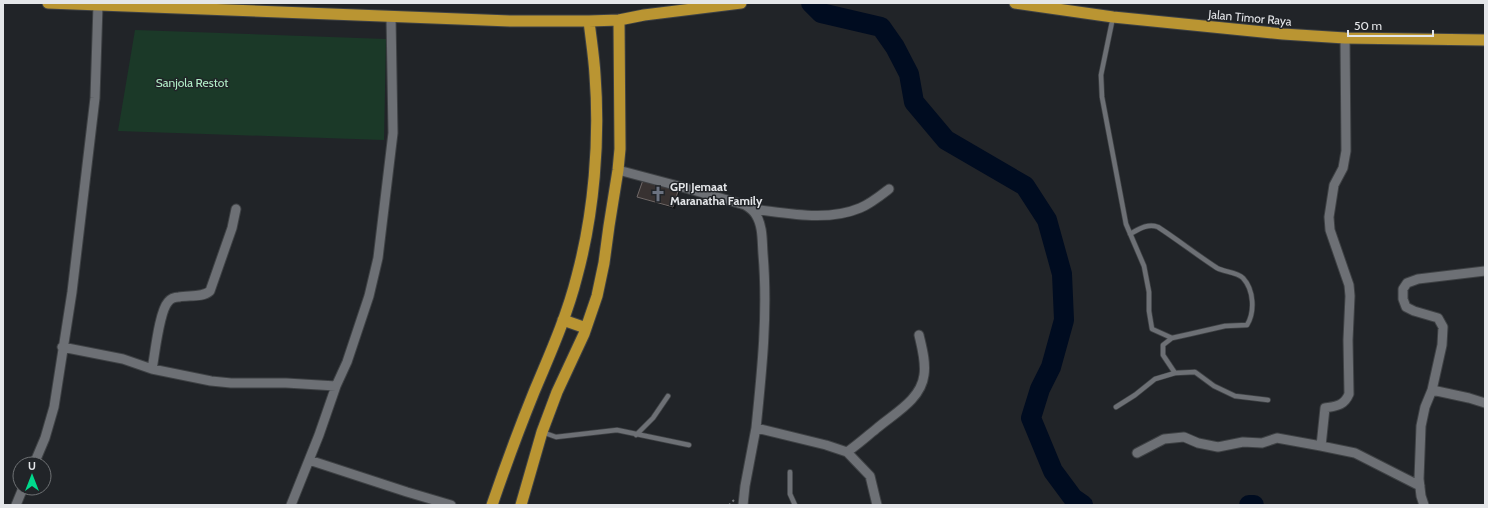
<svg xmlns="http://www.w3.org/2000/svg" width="1488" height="508" viewBox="0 0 1488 508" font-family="Cabin,sans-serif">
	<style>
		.green { fill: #1b3928 }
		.shadow { fill: #0007 }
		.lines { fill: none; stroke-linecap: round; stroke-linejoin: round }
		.river { stroke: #000c20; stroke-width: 20 }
		.building { fill: #383231; stroke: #6f6867 }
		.service-casing { stroke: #3e4144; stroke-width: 6 }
		.minor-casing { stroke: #3e4144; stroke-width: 11 }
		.trunk-casing { stroke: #3e4144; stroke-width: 13 }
		.path { stroke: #73767a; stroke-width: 2; stroke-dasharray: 2 3; stroke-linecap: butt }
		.service { stroke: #6d7075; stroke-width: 4.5 }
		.minor { stroke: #6d7075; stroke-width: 9 }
		.trunk { stroke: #ba9532; stroke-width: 11 }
		.labels { text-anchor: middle; stroke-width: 3; stroke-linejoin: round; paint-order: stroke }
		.street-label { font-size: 12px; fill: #e4e6e9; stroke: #212428 }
		.park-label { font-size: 12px; fill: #b2eec8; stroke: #212428 }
		.poi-label { font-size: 12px; font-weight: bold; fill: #e4e6e9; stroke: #212428; text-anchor: start }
	</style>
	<rect width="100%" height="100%" fill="#212428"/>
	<path class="green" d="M135,30L386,39L384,140L118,131Z"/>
	<path class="shadow" d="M677,191L679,193L675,209L641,198L639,196Z"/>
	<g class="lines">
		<path class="river" d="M811,3L821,13L881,27L895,47L909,74L914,102L946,140L1025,186L1047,220L1062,274L1064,320L1051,367L1040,389L1031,418L1053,471L1073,498L1083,505
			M1249,505H1254"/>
	</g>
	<path class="building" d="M643,180L678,191L673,207L637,197Z"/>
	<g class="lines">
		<defs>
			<path id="service" d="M1113,17L1101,75L1102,97L1126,224L1144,266L1149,292V311L1152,329L1172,338
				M1130,234C1139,229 1148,223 1158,227C1178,240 1197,255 1217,268C1224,272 1237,272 1243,278C1254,290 1255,312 1247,325L1225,326L1190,334L1172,338L1163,345V355L1175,373
				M1116,407L1135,395L1155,379L1175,373L1195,372L1214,386L1235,396L1268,400
				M542,432L556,437L617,430L689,445
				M636,435L653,418L668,396
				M790,472V494L795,505"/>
			<path id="minor" d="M618,170L682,187L745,205C750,208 753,210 756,215C763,226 762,241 763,254C768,312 762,370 756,428
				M752,209C787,213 827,222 860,208C870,204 880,196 889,189
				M62,347L123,359L152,369L211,381L231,383H286L336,386
				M152,369C155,354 159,312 168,302C171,298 175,297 179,297C189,295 202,298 210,291L232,228L236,209
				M1432,390L1469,398L1485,403
				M1321,446L1355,453L1420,486
				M847,452C857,445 866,437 876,429C893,414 921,400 924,375C926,362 922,348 919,335
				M1137,453L1164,439L1184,437L1198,443L1218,447L1243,442L1262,443L1277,438L1321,446L1325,408C1336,406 1344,406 1349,394L1348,340L1350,296L1349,285L1330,230L1329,217L1334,185L1343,168L1346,151L1345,38
				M309,460L407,492L451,505
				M34,464L45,438L54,407L72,292L95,98L98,5
				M16,505L23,488
				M291,505L319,435L336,386L347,362L369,296L378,258L393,133L391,17
				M743,505L745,486L756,428L826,445L847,452L870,476L877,505
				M1424,505L1421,496L1419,479L1421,426L1425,407L1432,390L1442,345L1443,327L1438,318L1414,311L1406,307L1403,299V289L1407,283L1418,279L1485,271"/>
			<path id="trunk" d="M48,3L511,21H589L619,20L644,15L741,3
				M1015,3L1113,17L1283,34L1345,38L1485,40
				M563,320L586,328
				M492,505C505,467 519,429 534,392C550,354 567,316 577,276C594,213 600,140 595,75C594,57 591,39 589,21
				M521,505L542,432L557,392L584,334L597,296L604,263L609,226L618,170L620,149L619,20"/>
		</defs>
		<use href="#service" class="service-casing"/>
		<use href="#minor" class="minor-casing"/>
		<use href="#trunk" class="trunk-casing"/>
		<path class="path" d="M729,505L734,500"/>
		<use href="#service" class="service"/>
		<use href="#minor" class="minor"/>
		<use href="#trunk" class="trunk"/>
	</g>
	<defs>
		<symbol id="church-bare" viewBox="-9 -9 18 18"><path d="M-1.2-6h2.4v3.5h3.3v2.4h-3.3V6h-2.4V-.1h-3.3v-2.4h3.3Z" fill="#6b7280" stroke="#212428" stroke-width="2.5" paint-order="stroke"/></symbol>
	</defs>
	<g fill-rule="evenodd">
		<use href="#church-bare" x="647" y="183" width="22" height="22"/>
	</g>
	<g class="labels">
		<g class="street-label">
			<text transform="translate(1250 18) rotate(5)" y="4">Jalan Timor Raya</text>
		</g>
		<g class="park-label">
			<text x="192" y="87">Sanjola Restot</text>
		</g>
		<g class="poi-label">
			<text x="670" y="191">GPI Jemaat<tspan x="670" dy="14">Maranatha Family</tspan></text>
		</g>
	</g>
	<rect width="1488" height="508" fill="none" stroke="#e4e6e9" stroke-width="8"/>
	<g transform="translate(32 476)"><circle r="19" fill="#212428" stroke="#6f7275"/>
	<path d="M0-3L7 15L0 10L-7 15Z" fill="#00d98c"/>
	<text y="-6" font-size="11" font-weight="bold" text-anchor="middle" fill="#e4e6e9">U</text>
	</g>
	<path d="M1348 30v6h85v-6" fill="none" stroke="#e4e6e9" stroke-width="2"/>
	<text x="1354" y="30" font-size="12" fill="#e4e6e9" stroke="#212428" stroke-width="3" paint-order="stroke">50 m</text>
</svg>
